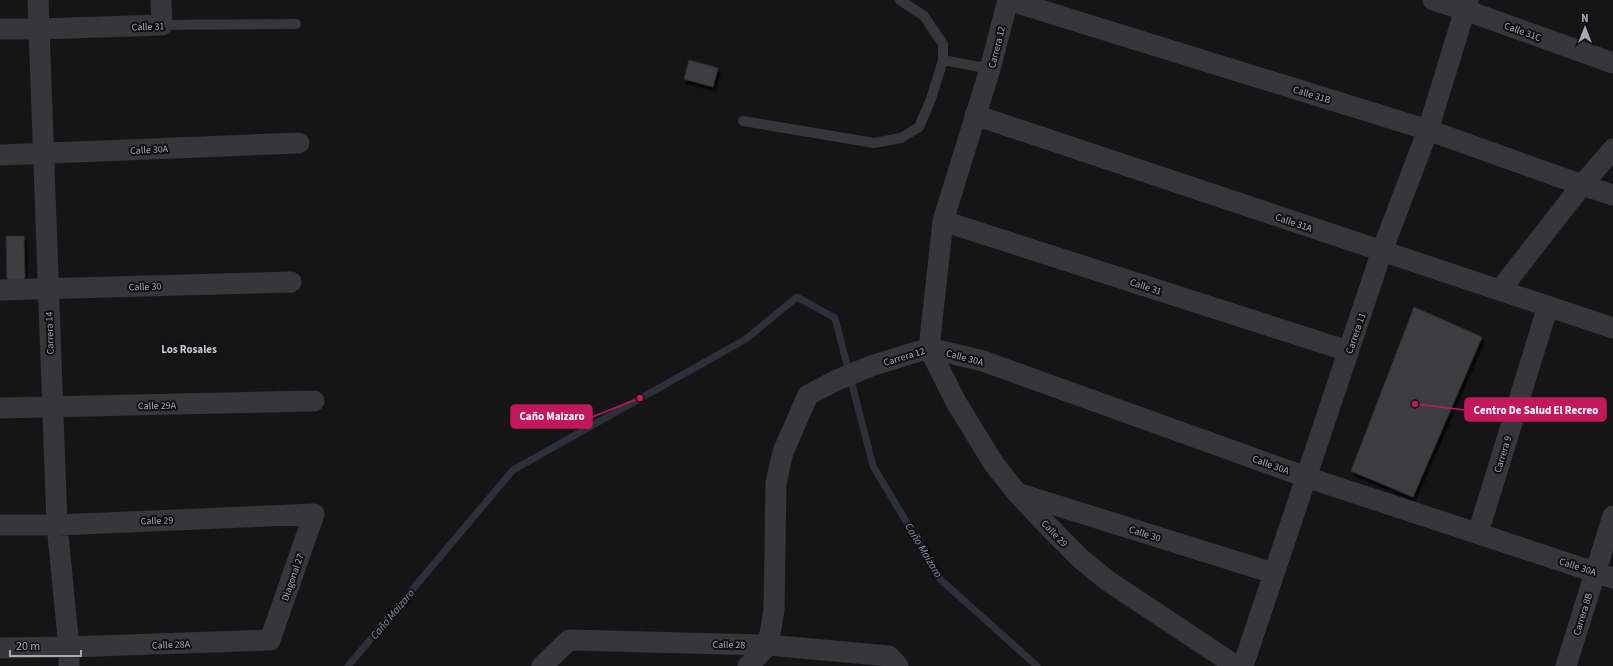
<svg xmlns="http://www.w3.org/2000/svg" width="1613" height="666" viewBox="0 0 1613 666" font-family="'Source Sans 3',sans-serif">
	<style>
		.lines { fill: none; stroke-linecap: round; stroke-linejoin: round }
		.stream { stroke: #2c3039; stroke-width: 7 }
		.building { fill: #3c3d40; stroke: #302f32; filter: url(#shadow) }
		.service { stroke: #36363b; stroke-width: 10 }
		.minor { stroke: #36363b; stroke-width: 21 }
		.labels { text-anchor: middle; stroke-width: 4; stroke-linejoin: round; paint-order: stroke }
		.street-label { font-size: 10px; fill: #a7a9b5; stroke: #101011 }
		.neighbourhood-label { font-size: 11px; font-weight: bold; fill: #c8c8d2; stroke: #101011 }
		.water-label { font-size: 11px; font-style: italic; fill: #818fae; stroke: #101011 }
		.leader { fill: none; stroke: #c2185b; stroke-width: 1.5 }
		.callout-dot { fill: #c2185b; stroke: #101011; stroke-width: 1.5 }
		.callout { fill: #c2185b; stroke: #c2185b; stroke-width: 1.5 }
		.callout-label { font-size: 11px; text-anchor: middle; font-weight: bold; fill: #fff }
	</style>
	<defs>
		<filter id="shadow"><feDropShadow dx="2.5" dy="4.5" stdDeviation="0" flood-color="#0009"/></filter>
	</defs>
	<rect width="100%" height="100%" fill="#151516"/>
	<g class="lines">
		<path class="stream" d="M348,666L513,470L746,339L797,297L835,318L873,466L941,580L1037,666"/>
	</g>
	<path class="building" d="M689,60L718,68L713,87L684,79Z
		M6,236H24L25,281L7,282Z
		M1414,307L1482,337L1413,497L1351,471Z"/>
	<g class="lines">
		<path class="service" d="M900,0L924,16L943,44V60L990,69
			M162,25L296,24
			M743,121L874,143L901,138L919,127L931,99L943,60"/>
		<path class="minor" d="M38,0L57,525L69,647V666
			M1008,0L1428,130L1582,185L1613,195
			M1433,0L1465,10L1613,63
			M0,29H39L162,25L161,0
			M975,115L1613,328
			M0,155L299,143
			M943,221L1348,351
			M0,290L291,282
			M1500,290L1582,185L1613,149
			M929,348L956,402L994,464L1017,493L1050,528L1081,559L1108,581L1236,666
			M929,348L943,221L990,69L1008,0
			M0,408L314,401
			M1017,493L1273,573
			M0,525H57L314,514L270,640L69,647L0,648
			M1478,533L1548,306
			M542,666L569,640L768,645L889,656L898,666
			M748,666L768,645L774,610L776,483L783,452L808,395L837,380L871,366L929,348L983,361L1306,477L1613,578
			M1243,666L1382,251L1428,130L1468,0
			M1566,666L1613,516"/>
	</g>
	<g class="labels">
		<g class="street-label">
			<text transform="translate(148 26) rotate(-2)" y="4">Calle 31</text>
			<text transform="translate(1523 31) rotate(20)" y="4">Calle 31C</text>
			<text transform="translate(996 47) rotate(-76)" y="4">Carrera 12</text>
			<text transform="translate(1312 94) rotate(17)" y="4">Calle 31B</text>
			<text transform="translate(149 149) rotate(-3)" y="4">Calle 30A</text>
			<text transform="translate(1294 222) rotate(19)" y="4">Calle 31A</text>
			<text transform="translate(145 286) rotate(-2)" y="4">Calle 30</text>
			<text transform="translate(1146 286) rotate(18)" y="4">Calle 31</text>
			<text transform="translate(49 333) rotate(-92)" y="4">Carrera 14</text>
			<text transform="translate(1355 333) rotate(-71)" y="4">Carrera 11</text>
			<text transform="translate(904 356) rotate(-17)" y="4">Carrera 12</text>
			<text transform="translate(965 357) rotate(15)" y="4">Calle 30A</text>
			<text transform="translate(157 405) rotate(-1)" y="4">Calle 29A</text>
			<text transform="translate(1502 454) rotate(-73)" y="4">Carrera 9</text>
			<text transform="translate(1271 464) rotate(20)" y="4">Calle 30A</text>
			<text transform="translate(157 520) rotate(-2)" y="4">Calle 29</text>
			<text transform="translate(1055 533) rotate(46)" y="4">Calle 29</text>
			<text transform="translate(1145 533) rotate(17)" y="4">Calle 30</text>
			<text transform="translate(1578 566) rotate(18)" y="4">Calle 30A</text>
			<text transform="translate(292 577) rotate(-71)" y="4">Diagonal 27</text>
			<text transform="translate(1582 614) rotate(-73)" y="4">Carrera 8B</text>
			<text transform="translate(171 644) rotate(-2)" y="4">Calle 28A</text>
			<text transform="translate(729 644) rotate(1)" y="4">Calle 28</text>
		</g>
		<g class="neighbourhood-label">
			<text x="189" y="353">Los Rosales</text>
		</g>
		<g class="water-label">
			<text transform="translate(924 550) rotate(59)" y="4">Caño Maizaro</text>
			<text transform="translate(392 614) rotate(-50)" y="4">Caño Maizaro</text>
		</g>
	</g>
	<path class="leader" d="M1415 404L1465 410M640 398L592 417"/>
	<g class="callout-dot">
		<circle cx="1415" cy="404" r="4"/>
		<circle cx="640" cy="398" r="4"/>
	</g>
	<g class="callout">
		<rect x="1465" y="398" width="141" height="23" rx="4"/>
		<rect x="511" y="405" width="81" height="23" rx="4"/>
	</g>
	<g class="callout-label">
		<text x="1536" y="414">Centro De Salud El Recreo</text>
		<text x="552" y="420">Caño Maizaro</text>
	</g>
	<g transform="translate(1585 28)" stroke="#101011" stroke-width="3" paint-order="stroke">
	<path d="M0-3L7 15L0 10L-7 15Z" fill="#a7a9b5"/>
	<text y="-6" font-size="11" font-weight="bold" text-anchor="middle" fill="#a7a9b5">N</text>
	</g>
	<path d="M10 650v6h71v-6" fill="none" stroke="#a7a9b5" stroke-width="2"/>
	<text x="16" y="650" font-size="12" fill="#a7a9b5" stroke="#101011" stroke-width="3" paint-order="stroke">20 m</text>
</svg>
